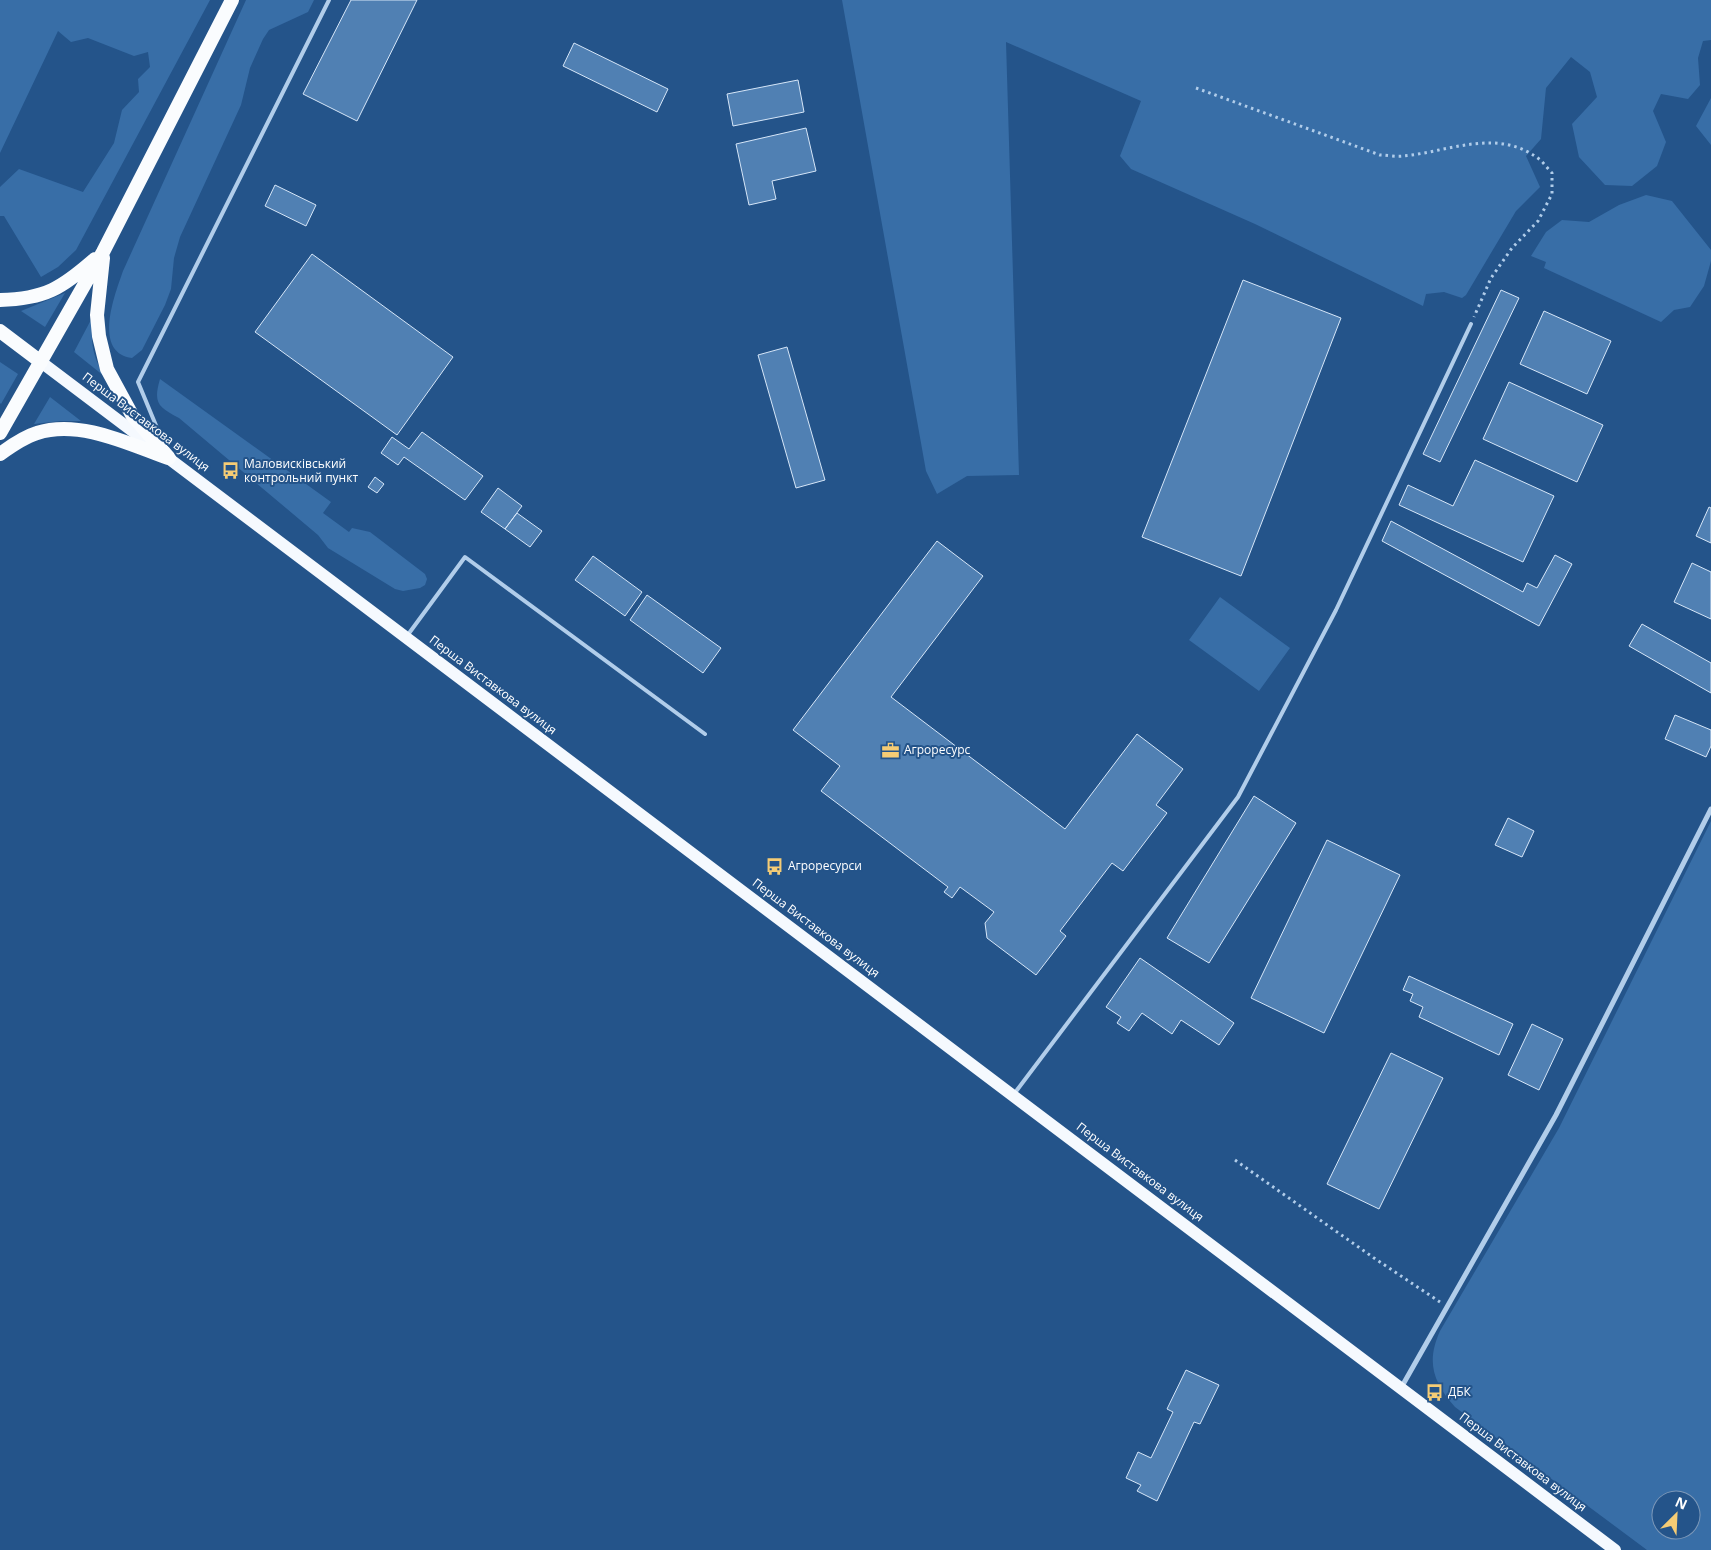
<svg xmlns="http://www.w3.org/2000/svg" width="1711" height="1550" viewBox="0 0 1711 1550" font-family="'Open Sans',sans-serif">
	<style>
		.green { fill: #386ea7; fill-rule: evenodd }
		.building { fill: #5080b3; stroke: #d6e6f8 }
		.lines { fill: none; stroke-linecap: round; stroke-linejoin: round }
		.path { stroke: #b1cdea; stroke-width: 3; stroke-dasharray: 2.5 4; stroke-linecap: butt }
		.service { stroke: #b1cdea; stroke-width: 4 }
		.minor { stroke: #b1cdea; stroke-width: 5 }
		.primary { stroke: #f5f9fe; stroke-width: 12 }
		.trunk { stroke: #fafcfe; stroke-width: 14 }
		.labels { text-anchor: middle; stroke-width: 4; stroke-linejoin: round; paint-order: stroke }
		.street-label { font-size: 12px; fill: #fff; stroke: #24548a }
		.poi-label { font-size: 12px; fill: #fff; stroke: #24548a; text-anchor: start }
	</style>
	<rect width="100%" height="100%" fill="#24548a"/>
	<path class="green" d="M0,0H210L76,250L58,267L41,277L4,216H0V187L19,169L83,192L114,143L122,110L139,92L138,79L150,67L148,52L134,56L88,38L71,42L58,31L0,153Z
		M246,0H314L308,12L269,30L263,39L250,68L241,105L180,237L174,258L171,289L165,305L142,350L132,358C92,353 115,294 123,271Z
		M842,0H1711V40L1703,41L1698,58L1700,85L1688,99L1661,94L1653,111L1666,142L1657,166L1632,186L1605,185L1579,157L1572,124L1597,97L1590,72L1571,57L1546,88L1541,139L1526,156L1540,187L1516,211L1466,295L1462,298L1444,292L1426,294L1423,306L1255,224L1131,169L1120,156L1141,101L1006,42L1019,475L967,476L937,494L926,471Z
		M1711,98V145L1696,126Z
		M1646,195L1672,201L1711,250V261L1704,286L1690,307L1674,310L1661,322L1544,268L1546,262L1531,256L1546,232L1562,220L1589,222L1619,205Z
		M65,293L45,327L21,311Z
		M93,316C90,340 92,355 104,376L74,352Z
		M0,362L18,374L1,404L0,403Z
		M160,379L331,502L323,513L349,532L352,528L370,532L425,574L427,579L425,585L420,588L403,591L395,589L328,548L318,535L179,418C158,407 153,403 160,379Z
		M50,397L81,421H60L34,424Z
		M1220,597L1290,648L1259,691L1189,640Z
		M1711,821V1550H1647L1455,1407C1433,1382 1426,1362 1440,1331L1559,1128ZM1661,1500H1691V1530H1661Z"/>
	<path class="building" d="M351,0H417L357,121L303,94Z
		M574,43L668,89L657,112L563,66Z
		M798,80L804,112L733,126L727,94Z
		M806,128L816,171L772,181L776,199L749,205L736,144Z
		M275,185L316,205L306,226L265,206Z
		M312,254L453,357L397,435L255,332Z
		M1243,280L1341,318L1241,576L1142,537Z
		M1501,290L1519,298L1440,462L1423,454Z
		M1544,311L1611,341L1587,394L1520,364Z
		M787,347L825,480L796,488L758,355Z
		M1509,382L1603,425L1577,482L1483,439Z
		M422,432L483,476L465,500L404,457L398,465L381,453L392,437L409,449Z
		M1475,460L1554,496L1523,562L1399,505L1408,485L1453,506Z
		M375,477L384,484L377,493L368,487Z
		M498,488L522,506L505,529L481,512Z
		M1709,507L1711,508V543L1696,536Z
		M517,513L542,531L530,547L505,529Z
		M1391,521L1523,592L1527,583L1537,588L1555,555L1572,564L1539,626L1382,541Z
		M937,541L983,576L891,697L1065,829L1137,734L1183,769L1156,805L1167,813L1123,871L1112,863L1060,931L1066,936L1036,975L987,938L985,923L994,912L960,887L952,898L944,892L948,887L821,791L840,766L793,730Z
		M593,556L642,592L625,616L575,580Z
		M1692,563L1711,572V619L1674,602Z
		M647,595L721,648L703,673L630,620Z
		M1642,624L1711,663V693L1629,646Z
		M1675,715L1711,730V746L1706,757L1665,739Z
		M1254,796L1296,823L1209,963L1167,938Z
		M1508,818L1534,831L1522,857L1495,845Z
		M1327,840L1400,875L1324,1033L1251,998Z
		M1140,958L1234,1023L1219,1045L1181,1020L1172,1034L1142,1013L1129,1031L1117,1023L1121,1017L1106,1007Z
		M1409,976L1513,1024L1499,1055L1419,1017L1423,1007L1410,1001L1413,994L1403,990Z
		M1532,1024L1563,1039L1539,1090L1508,1075Z
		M1391,1053L1443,1078L1379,1209L1327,1184Z
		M1186,1370L1219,1385L1200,1424L1194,1422L1157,1501L1137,1491L1141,1485L1126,1478L1138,1452L1151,1458L1173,1412L1167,1409Z"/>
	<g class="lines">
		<path class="path" d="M1196,88L1380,155C1387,155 1396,157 1403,156C1449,152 1497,127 1539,159C1544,163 1548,169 1552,173V194L1538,221L1512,248L1491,278L1474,317
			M1235,1160L1374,1258L1440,1302"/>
		<path class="service" d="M162,440L138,382L329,0
			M407,636L465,557L705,734
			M1014,1094L1238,797L1336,610L1471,324"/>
		<path class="minor" d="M1401,1388L1556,1115L1711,809"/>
		<path class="primary" d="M41,362L1615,1550"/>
		<path class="trunk" d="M103,258L97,315L99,336L107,369L132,415L169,458
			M0,300C45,299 62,288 95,259
			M0,331L41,362
			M0,433L103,252L232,0
			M0,454C11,446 24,437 37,433C79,419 129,444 168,458"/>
	</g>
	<defs>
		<symbol id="bus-bare" viewBox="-9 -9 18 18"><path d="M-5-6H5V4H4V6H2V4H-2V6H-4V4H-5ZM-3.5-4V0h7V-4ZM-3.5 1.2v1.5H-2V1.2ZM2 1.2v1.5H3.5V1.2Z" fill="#f5cc75" stroke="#24548a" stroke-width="2.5" paint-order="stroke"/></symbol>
		<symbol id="office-bare" viewBox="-9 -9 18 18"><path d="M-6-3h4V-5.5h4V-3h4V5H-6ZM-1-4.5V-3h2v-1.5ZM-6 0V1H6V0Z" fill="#f5cc75" stroke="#24548a" stroke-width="2.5" paint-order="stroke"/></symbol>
	</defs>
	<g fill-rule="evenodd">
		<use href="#bus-bare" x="218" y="458" width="25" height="25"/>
		<use href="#office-bare" x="878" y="738" width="25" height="25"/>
		<use href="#bus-bare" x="762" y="854" width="25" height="25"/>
		<use href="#bus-bare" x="1422" y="1380" width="25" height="25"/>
	</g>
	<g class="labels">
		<g class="street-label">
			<text transform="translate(146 422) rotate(37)" y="4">Перша Виставкова вулиця</text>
			<text transform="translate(493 685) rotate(37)" y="4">Перша Виставкова вулиця</text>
			<text transform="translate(816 928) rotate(37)" y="4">Перша Виставкова вулиця</text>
			<text transform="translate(1140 1172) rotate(37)" y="4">Перша Виставкова вулиця</text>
			<text transform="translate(1523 1462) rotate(37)" y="4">Перша Виставкова вулиця</text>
		</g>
		<g class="poi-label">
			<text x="244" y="468">Маловисківський<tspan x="244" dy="14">контрольний пункт</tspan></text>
			<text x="904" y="754">Агроресурс</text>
			<text x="788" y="870">Агроресурси</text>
			<text x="1448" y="1396">ДБК</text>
		</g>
	</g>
	<g transform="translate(1676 1515) rotate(24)"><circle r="24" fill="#24548a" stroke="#7c98b9"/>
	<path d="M0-4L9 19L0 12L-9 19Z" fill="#f5cc75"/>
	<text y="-8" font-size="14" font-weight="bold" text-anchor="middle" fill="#ffffff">N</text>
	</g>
</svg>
